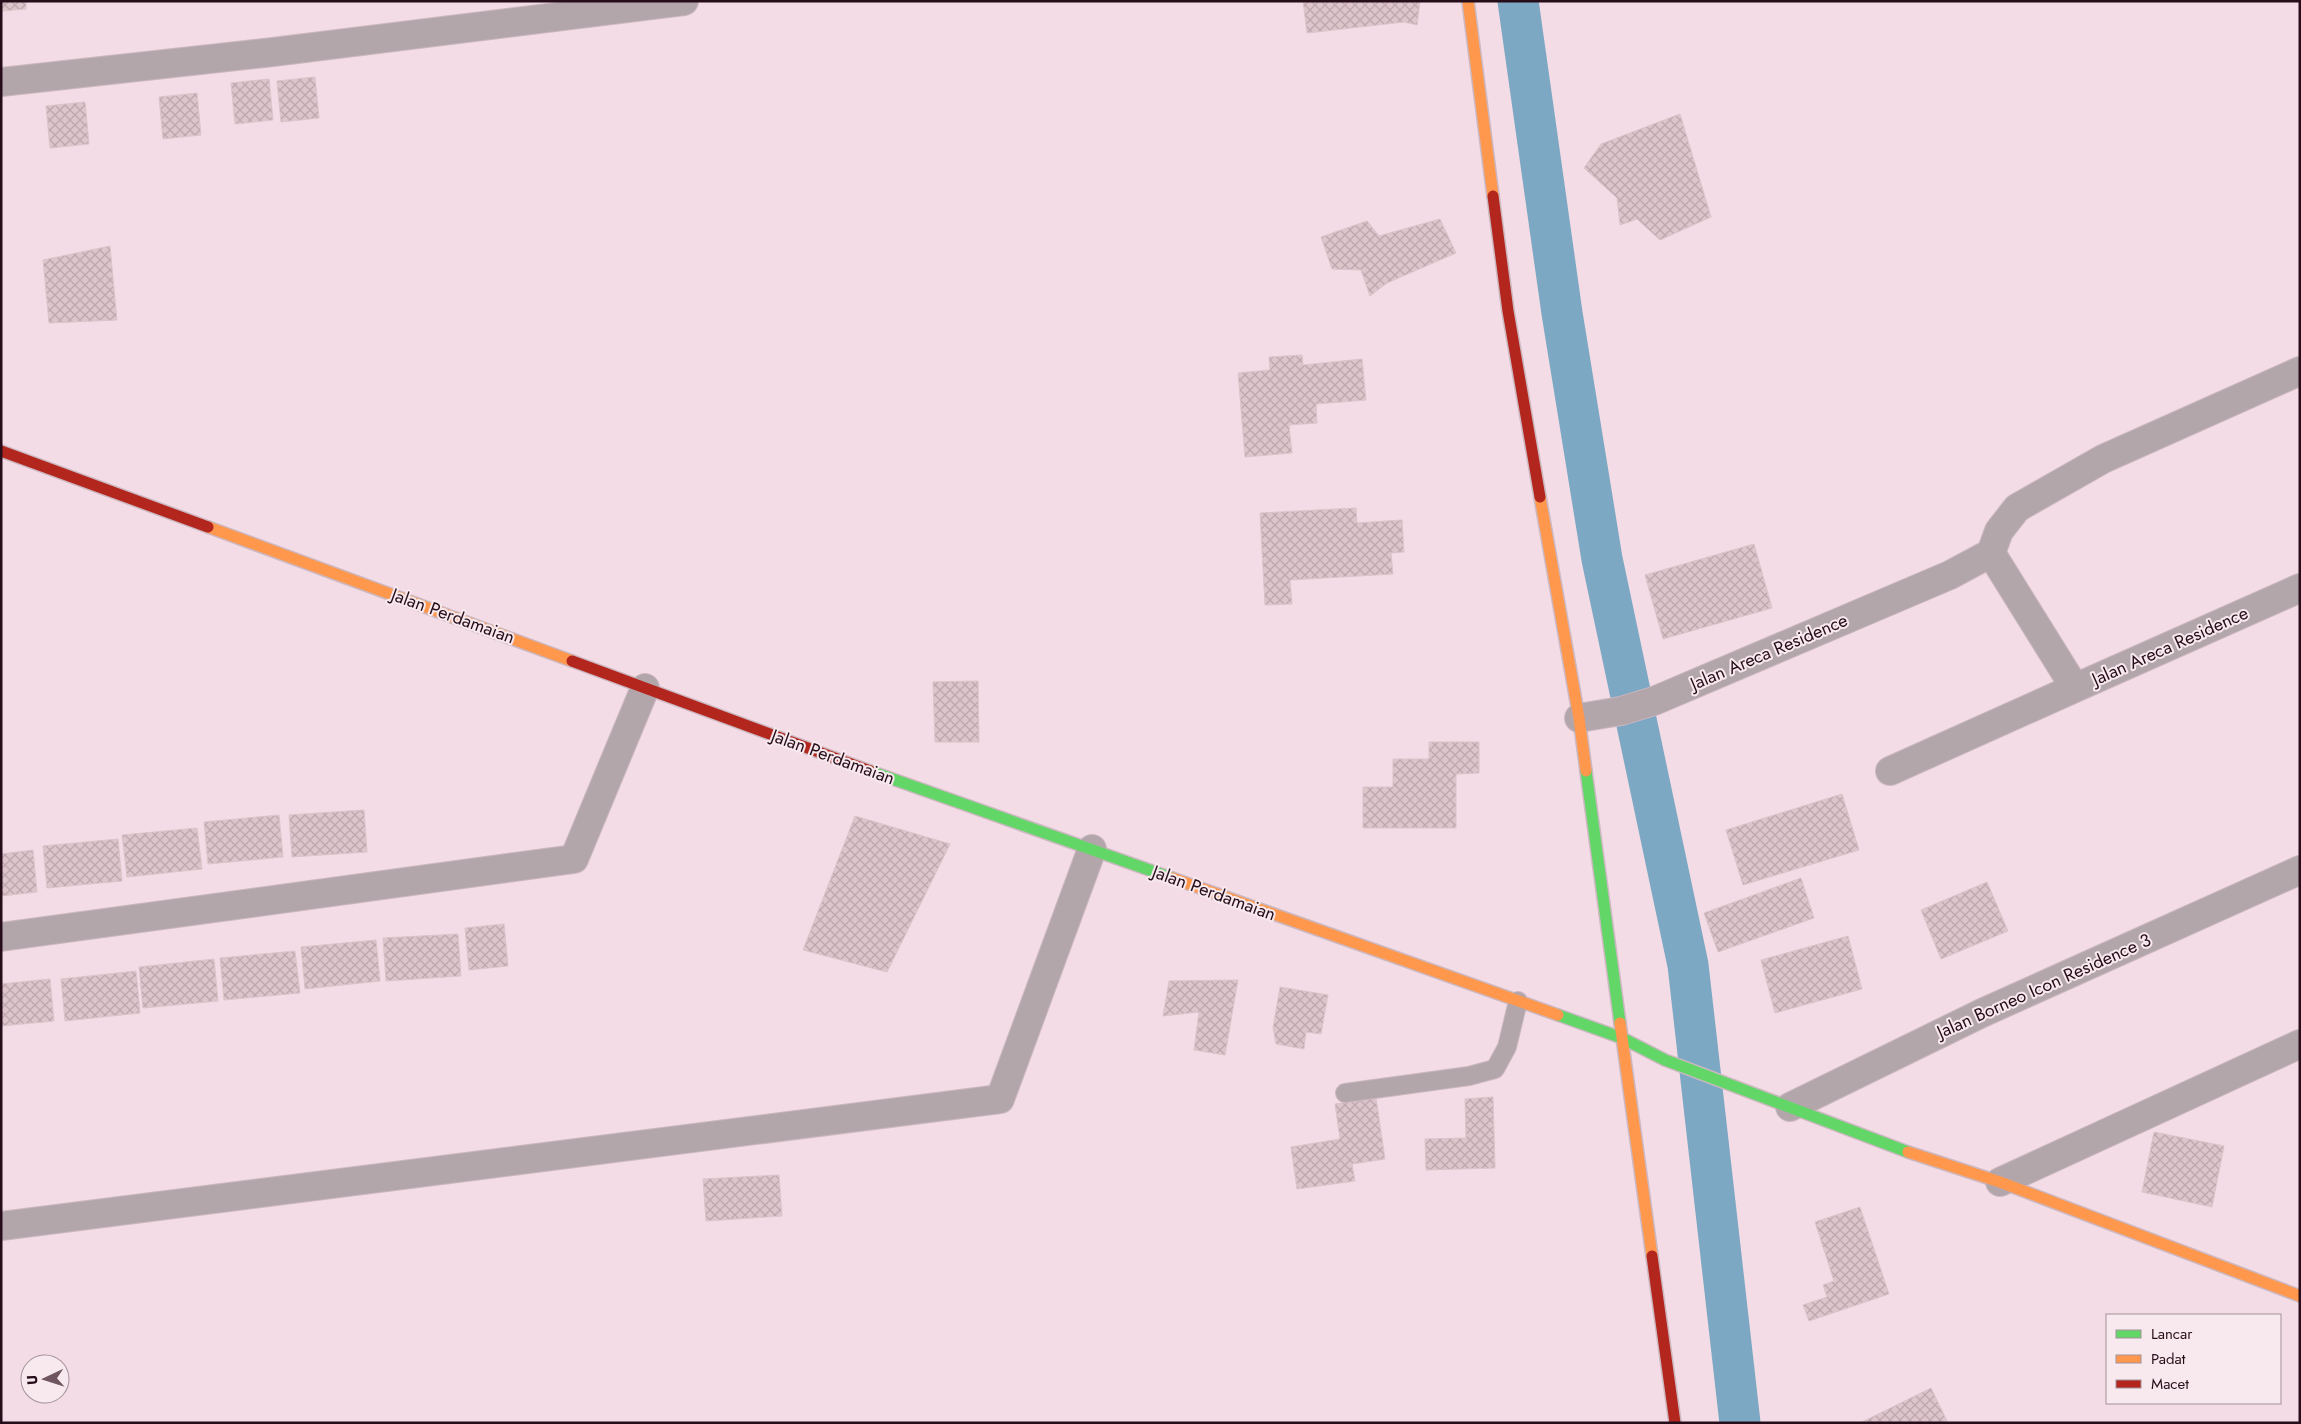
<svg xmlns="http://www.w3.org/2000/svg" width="2301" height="1424" viewBox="0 0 2301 1424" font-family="Jost,sans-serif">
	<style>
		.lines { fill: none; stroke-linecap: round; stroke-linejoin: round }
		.canal { stroke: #7da8c3; stroke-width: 41 }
		.building { fill: url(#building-cross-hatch); stroke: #dcc4ca }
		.lane-casing { stroke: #ccb8c1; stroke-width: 20 }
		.street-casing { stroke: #ccb8c1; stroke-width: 30 }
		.fast-casing { stroke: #ccb8c1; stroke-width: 14 }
		.slow-casing { stroke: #ccb8c1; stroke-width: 14 }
		.jam-casing { stroke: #ccb8c1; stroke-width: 14 }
		.lane { stroke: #b3a6ab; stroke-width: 18 }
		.street { stroke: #b3a6ab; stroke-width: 28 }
		.fast { stroke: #63d668; stroke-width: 11 }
		.slow { stroke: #ff974d; stroke-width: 11 }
		.jam { stroke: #b3261e; stroke-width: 11 }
		.labels { text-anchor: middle; stroke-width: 4; stroke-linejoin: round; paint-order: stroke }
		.street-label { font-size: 18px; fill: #260d19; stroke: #f7e9ee }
	</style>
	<defs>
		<pattern id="building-cross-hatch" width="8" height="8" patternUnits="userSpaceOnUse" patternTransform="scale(1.25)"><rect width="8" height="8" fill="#dec4cb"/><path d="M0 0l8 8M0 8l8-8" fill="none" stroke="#bea7ae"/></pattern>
	</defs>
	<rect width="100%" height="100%" fill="#f3dce5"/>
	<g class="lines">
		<path class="canal" d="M1518,1L1562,313L1602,559L1688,965L1740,1423"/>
	</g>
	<path class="building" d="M1,1H26V9L1,11Z
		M1303,1H1420L1417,25L1404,22L1307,33Z
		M315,77L319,118L281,122L277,81Z
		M269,79L273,120L235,124L231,83Z
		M197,93L201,135L163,139L159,97Z
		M85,102L89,144L50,148L46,106Z
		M1680,114L1711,217L1660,240L1637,219L1620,225L1617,198L1584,168L1601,144Z
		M1440,219L1456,253L1387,283L1370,296L1361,270L1332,269L1321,237L1367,221L1379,236Z
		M110,246L117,320L49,323L43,260Z
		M1302,355L1303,365L1362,359L1366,400L1316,404L1317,423L1289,425L1292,453L1245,457L1238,373L1270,370L1269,357Z
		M1356,508L1357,523L1402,520L1404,552L1391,553L1393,574L1290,580L1292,604L1265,605L1260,513Z
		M1754,544L1772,608L1663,639L1645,575Z
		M978,681L979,742H935L933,682Z
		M1429,742H1479V773L1456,774V828H1363V787H1393V759H1429Z
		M1842,794L1859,850L1743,885L1726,830Z
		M364,810L367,852L292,857L289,815Z
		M279,815L283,857L208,864L204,822Z
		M855,816L950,844L887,972L803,950Z
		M197,828L202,869L127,877L122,835Z
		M118,839L122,881L47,888L43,846Z
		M33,850L37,892L1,896V854Z
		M1801,878L1814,918L1718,952L1704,913Z
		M1987,882L2008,931L1941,959L1921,910Z
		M504,924L508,966L469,970L465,928Z
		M458,934L461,976L386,981L383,938Z
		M1848,936L1862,989L1775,1013L1761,960Z
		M376,940L380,981L305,989L301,947Z
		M295,951L300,993L224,1000L220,958Z
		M214,959L218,1001L143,1008L139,967Z
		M136,971L140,1013L65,1021L61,979Z
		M50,979L54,1021L1,1026V984Z
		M1238,980L1225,1055L1194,1050L1199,1012L1163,1016L1169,981Z
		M1280,987L1328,995L1321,1034L1306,1032L1304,1049L1276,1044L1273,1028Z
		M1493,1097L1495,1168L1426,1170L1425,1139L1466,1138L1465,1099Z
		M1376,1098L1385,1159L1352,1164L1355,1181L1297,1189L1291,1147L1340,1139L1335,1104Z
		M2154,1132L2224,1146L2212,1207L2142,1192Z
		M779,1175L782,1216L706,1221L703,1179Z
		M1860,1207L1889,1294L1809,1321L1803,1305L1827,1297L1823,1285L1834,1281L1815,1222Z
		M1931,1388L1948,1423H1860Z"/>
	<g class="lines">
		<defs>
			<path id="lane" d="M1345,1093L1469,1076L1495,1069L1507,1047L1518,1001"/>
			<path id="street" d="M1,82L273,52L684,1
				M1991,553L2075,688L2300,588
				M1579,718L1621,711L1654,701L1950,575L1991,553L1999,531L2017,508L2103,459L2300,371
				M1890,771L2075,688
				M1,937L574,859L645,688
				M1790,1107L1982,1013L2300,870
				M2000,1182L2300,1044
				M1,1226L1000,1099L1092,849"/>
			<path id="fast" d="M870,771L1172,878
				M1586,771L1620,1023
				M1558,1015L1622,1038L1665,1060L1908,1152"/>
			<path id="slow" d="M1468,1L1493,196
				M1540,497L1579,718L1586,771
				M208,527L572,661
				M1172,878L1558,1015
				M1620,1023L1652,1256
				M1908,1152L2000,1182L2300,1296"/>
			<path id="jam" d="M1493,196L1508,311L1540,497
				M1,451L208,527
				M572,661L870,771
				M1652,1256L1675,1423"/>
		</defs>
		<use href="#lane" class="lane-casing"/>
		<use href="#street" class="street-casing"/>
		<use href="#fast" class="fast-casing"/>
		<use href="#slow" class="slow-casing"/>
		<use href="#jam" class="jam-casing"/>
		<use href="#lane" class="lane"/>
		<use href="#street" class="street"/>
		<use href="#fast" class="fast"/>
		<use href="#slow" class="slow"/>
		<use href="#jam" class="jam"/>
	</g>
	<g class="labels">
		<g class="street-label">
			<text transform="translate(453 616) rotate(20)" y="6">Jalan Perdamaian</text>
			<text transform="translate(2170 646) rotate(-24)" y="6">Jalan Areca Residence</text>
			<text transform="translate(1769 652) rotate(-23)" y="6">Jalan Areca Residence</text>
			<text transform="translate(833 757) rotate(20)" y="6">Jalan Perdamaian</text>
			<text transform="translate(1214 893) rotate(20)" y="6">Jalan Perdamaian</text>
			<text transform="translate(2044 986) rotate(-24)" y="6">Jalan Borneo Icon Residence 3</text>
		</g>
	</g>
	<rect width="2301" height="1424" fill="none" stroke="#260d19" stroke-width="5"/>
	<rect x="2106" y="1314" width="175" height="90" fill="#f7e9ee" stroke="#a39199"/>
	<rect x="2116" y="1330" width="25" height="8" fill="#63d668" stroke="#a39199"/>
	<text x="2151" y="1339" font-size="15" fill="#260d19">Lancar</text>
	<rect x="2116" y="1355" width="25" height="8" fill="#ff974d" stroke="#a39199"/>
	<text x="2151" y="1364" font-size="15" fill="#260d19">Padat</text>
	<rect x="2116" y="1380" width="25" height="8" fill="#b3261e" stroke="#a39199"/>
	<text x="2151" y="1389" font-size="15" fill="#260d19">Macet</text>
	<g transform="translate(45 1379) rotate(266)"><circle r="24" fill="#f7e9ee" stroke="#a39199"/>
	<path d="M0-4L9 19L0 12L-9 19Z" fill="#6e5560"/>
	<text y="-8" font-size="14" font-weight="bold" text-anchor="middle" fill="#260d19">U</text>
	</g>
</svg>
